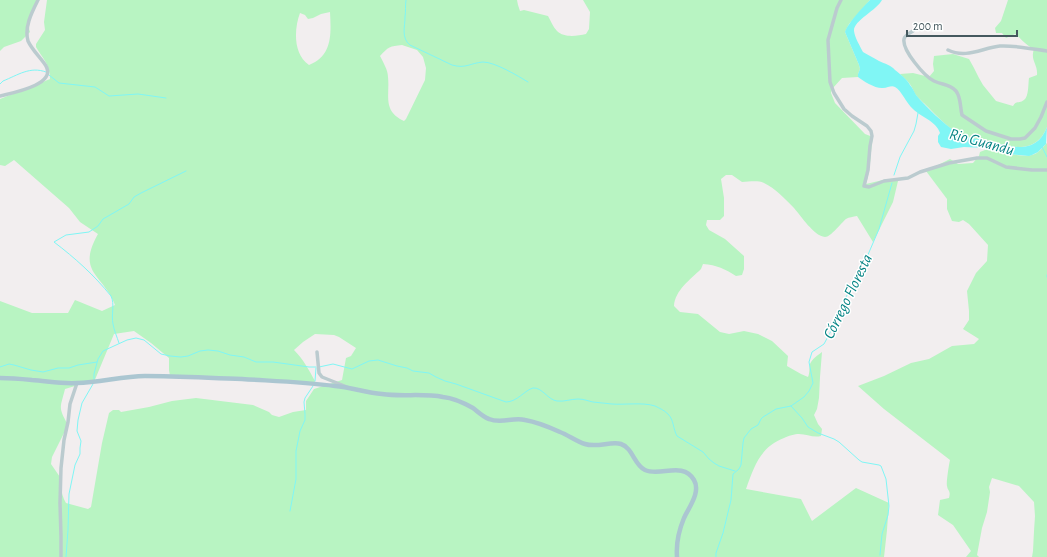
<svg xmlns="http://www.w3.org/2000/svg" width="1047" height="557" viewBox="0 0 1047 557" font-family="'Alegreya Sans',sans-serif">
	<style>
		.green { fill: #b8f4c2; fill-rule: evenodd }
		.water { fill: #80f6f5 }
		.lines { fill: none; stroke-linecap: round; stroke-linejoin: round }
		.stream { stroke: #80f6f5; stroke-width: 1 }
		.minor { stroke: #bbcbcf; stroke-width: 3.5 }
		.major { stroke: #abc6d1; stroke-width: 4.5 }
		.labels { text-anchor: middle; stroke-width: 3; stroke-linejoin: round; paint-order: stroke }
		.water-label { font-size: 16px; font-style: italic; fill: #058484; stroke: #fff }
	</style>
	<rect width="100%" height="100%" fill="#f2eeef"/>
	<path class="green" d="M0,0H37C34,8 26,23 30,32L21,41L4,47L0,51Z
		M47,0H517L518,5L520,11L524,10L548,16C551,21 553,27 557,31C564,38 577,36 586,34L589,29L590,12L583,0H870L849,24L845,32L859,65L860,69L858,74V77L842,78L832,89L831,93L835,103L865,134L873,137C870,153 871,169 866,184L887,179L898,181L893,202L873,242L857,216C853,217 849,217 846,219C841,223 831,237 825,237C814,236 801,216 794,208C785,199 775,188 764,183C757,180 749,182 742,182L732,175H726L721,179L724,198V216L720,220H707L706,225L709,230L725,239L744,256V269L742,275L736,276C725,269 717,265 703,264L701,269C691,279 675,290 674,306L680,312L698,314L720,332L729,334L744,331L758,334L772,341L788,356L787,366L801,374L808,377C810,373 809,368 810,364C812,359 818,355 822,352L820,377L819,398L817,409L814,415L818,424L822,429L821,436C813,438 807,434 799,434C795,434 788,436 784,438C760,447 754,467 746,489L801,499L812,521L856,488L889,503L887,530L884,557H0V301L32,313H68L75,300L102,311L115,305C103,274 76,273 98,234L80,222L69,208L14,160L5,166L0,165V99L50,79C50,64 43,59 36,47V44L45,30L44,22ZM330,12C331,33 333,56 309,65C293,54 294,29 300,13L305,15L308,19L313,18L321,14ZM402,45L417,50L423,57L426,68L425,80L406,119L404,121C382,111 390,95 388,77C388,70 383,62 380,56C388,47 390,46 402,45ZM134,331L151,343L169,358V370L170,376L314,384L315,381C309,370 303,359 294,350L303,342L315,334L334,335L339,337L356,348L351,356L346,358L342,380L314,389L306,401V410L293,412L279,417L272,415L269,412L253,405L196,398L172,401L149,407L121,412L119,410H113L109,413L102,443L91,507L88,509L66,503C62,496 60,488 62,480L51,464L52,457L68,425C58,407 60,409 65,389L85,383L94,382L114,334Z
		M1008,0H1047V127C1035,157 1008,146 984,140C975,138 965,139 957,133C946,126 937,116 928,107C924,103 918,98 915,94C913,90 912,86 909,83C907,80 903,77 900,74L913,73L929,77L934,71L933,64L934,56L953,54L969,59L974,68L979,78L983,85L996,101L1013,106C1016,100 1019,104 1024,100C1029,96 1028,84 1029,78L1037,75C1038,64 1030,61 1034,49C1025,45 1022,39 1015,34L1006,38L1002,33H996L995,28L1001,21Z
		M1047,143V557H1032L1033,551L1034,531L1035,516L1034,502L1019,486L992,478L989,487L990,492L987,512L982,528L977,555L979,557H966L971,551L953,525L938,515L940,500L949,498C951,490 948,492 947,486C946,483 949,464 950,460L884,409L858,386L884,376L911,363L929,359L952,346L974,344L979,339L963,329L969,320V311L967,291L976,273L987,261L988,245L969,224L963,220L959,222L952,221L947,209V199L926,171L950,159L958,164L973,163L979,156L980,152L985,150L987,148C997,151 1022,158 1032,155C1038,154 1043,147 1047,143Z"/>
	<path class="water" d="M870,0H882C877,10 853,21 854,31C855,38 860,46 863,52C868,55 874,58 879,61C885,64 891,65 895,70C900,74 907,79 910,85C913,88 914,92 916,95C928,109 942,122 957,133C964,139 975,138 983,140C1007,145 1035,158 1047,127L1046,144L1038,152L1032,155L1029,156L1009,154L987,148L964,147L951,149L941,147L938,142V136L940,133C936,121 921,117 913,109C906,103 902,91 895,87C891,85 888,88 883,88C876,89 863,81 858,77V74L860,69L859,65L845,32C848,23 863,7 870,0Z"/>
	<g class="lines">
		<path class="stream" d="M406,0C405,6 406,11 405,17C405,27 401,38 410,45L452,65C466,69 470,63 483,62C495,62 518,76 528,82
			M49,75L59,83L95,87L109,96L138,94L166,98
			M0,84L3,81C18,75 30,66 46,72
			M1042,147L1047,157
			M894,175L900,157L914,131L916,124L918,113
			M1047,277V275
			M119,343C117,337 114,330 113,324C111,315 115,304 111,296C94,275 75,258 54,242L66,235L89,232L98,226L103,219L129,204L134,197L141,193L186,171
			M0,367L9,364L14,365L31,370L43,372L58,368H69L78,365L97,362
			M319,367L333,364L352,369L369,361L378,360L397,366L407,368L413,371L429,373L436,377L445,381L456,384L506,402C517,402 525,390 533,388C542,387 548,400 557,401C564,402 571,399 578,399C584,399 588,401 593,402C599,403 606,403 612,404C624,405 643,402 655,406C659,408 664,410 668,414C674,420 673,429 677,436L703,452L709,459L714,463L719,466L735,471
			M94,379V374L98,359L103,351L127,340L136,338L144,340L161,354L170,356L181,357L188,356L200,351L208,350L218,351L230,355L244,357L256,362H273L309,367H316
			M315,381L316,368
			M791,406L802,418L808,427L818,433L834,439L839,442L859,460L862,462L879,465L881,466L886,479L889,506L888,515L882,534L880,555
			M290,511L296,479V451L300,431L305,420V414L304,402L305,398L313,386
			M66,557L68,530L69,494L75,465L80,454V448L81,441L77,431L78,420L82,403L93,384
			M716,557V553L723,533L731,500L733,474L739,469L741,465L743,443L744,438L751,429L758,425L761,419L763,417L776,409L791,406L804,397L809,391L813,383L809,362L812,352L824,344L838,318L846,297L864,264L879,229L892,183"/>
		<path class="minor" d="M841,0L837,8L828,40L830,82L834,93L844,109L852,116L867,126L871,131L872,136L870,146L868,170L864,186L869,187L884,181L908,178L920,172L949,163L977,158H987L1006,167L1032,170H1047
			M913,31C910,33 905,35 904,39C902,50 924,76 934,81C942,85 950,84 956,91C961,97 960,107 962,115L986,131L1011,139H1020L1025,138L1035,128L1041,117L1047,102
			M948,50C966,59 982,48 1000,46C1013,45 1033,49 1047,51
			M0,96C11,93 57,85 46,66C41,58 32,50 28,41C24,27 32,12 38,0
			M317,352L319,373L322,377L347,387
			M61,557V536L60,503L61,468L64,440L68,422L70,404L77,383"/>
		<path class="major" d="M0,378C11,378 22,379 32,380C47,381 62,384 77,383C99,383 122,376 145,376C177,376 209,378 242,379C273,381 304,382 335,386C351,387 366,393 382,394C402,397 423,393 443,397C453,398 464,403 473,408C478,412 483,417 489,419C501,424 513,417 525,420C537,422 549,427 560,432C568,435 576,441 585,444C597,448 611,441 621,444C633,448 634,465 645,470C660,477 683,461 694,480C701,492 689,507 684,518C679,530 676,544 677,557"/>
	</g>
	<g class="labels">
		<g class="water-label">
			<text transform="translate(982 141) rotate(15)" y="6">Rio Guandu</text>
			<text transform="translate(847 296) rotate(-64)" y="6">Córrego Floresta</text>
		</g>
	</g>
	<path d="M907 30v6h110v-6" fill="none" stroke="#45585e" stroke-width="2"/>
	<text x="913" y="30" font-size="12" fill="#45585e" stroke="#ffffff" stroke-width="3" paint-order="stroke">200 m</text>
</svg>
